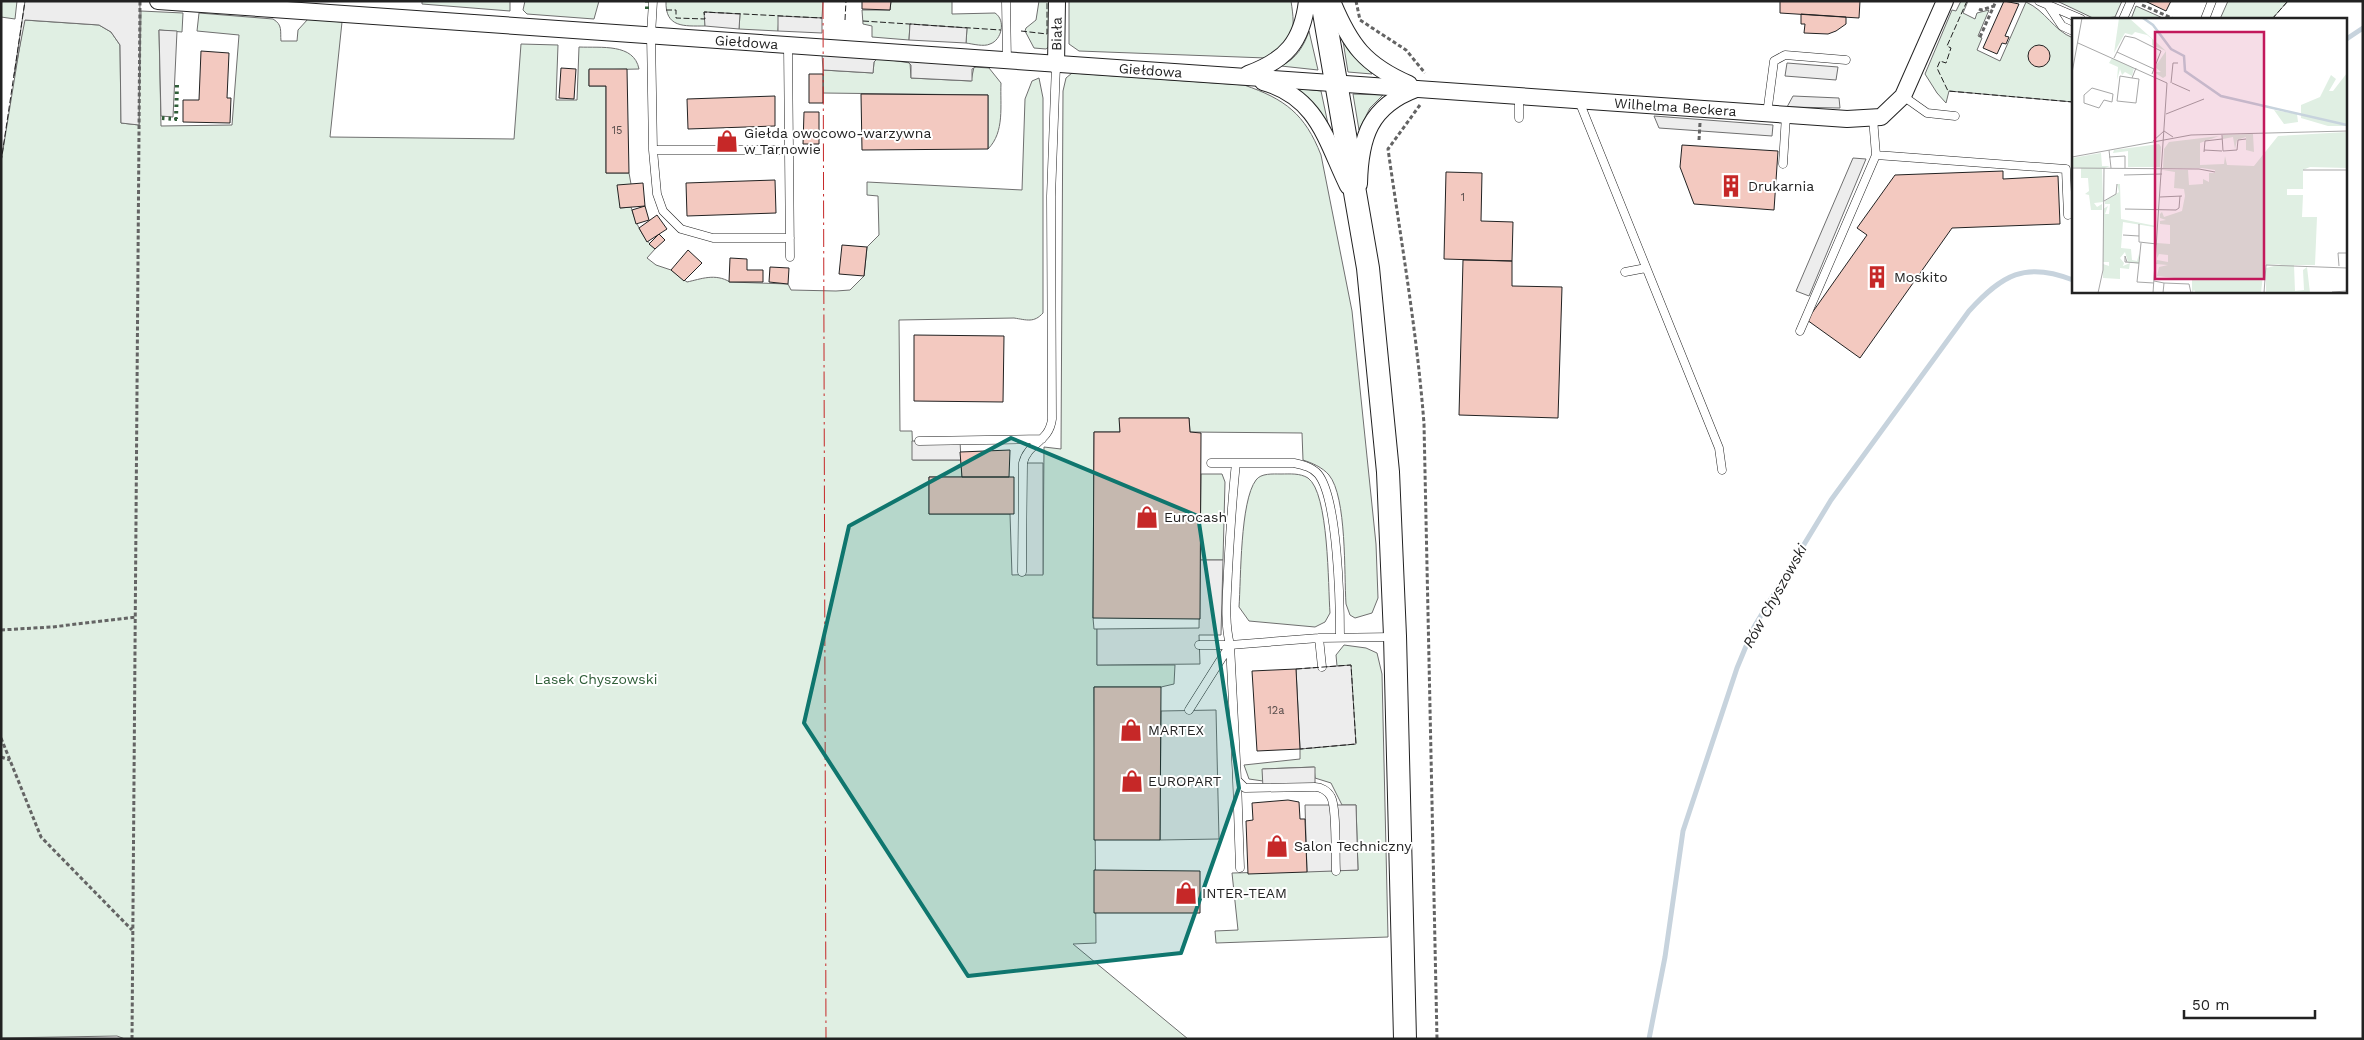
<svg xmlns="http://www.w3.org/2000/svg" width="2364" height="1040" viewBox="0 0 2364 1040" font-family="'Work Sans',sans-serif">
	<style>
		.green { fill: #e0efe3; stroke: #6f6f6f }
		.parking { fill: #ededed; stroke: #6f6f6f }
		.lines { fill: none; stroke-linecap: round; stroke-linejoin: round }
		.stream { stroke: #c7d3dd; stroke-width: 5 }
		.building { fill: #f3c9c0; stroke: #222 }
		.lane-casing { stroke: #222; stroke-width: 9 }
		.street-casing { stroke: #222; stroke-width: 18 }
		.secondary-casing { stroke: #222; stroke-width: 24 }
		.path { stroke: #646464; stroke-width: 3; stroke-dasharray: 4 2.5; stroke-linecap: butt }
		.lane { stroke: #fff; stroke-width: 8 }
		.street { stroke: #fff; stroke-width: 16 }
		.secondary { stroke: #fff; stroke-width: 22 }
		.hedge { stroke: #2f5e38; stroke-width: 4; stroke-dasharray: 2.5 4; stroke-linecap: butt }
		.fence { stroke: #222; stroke-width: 1; stroke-dasharray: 6 2.5; stroke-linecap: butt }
		.power { stroke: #c62828; stroke-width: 1; stroke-dasharray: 18 4 2.5 4; stroke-linecap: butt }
		.marked { fill: #0f766e; fill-opacity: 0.2; stroke: #0f766e; stroke-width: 4; stroke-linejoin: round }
		.labels { text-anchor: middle; stroke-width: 4; stroke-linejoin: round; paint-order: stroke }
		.number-label { font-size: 11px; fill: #564c4a }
		.street-label { font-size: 14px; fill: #222; stroke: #fff }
		.poi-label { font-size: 14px; fill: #222; stroke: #fff; text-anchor: start }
		.park-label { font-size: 14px; fill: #2f5e38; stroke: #fff }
		.water-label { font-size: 15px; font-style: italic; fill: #222; stroke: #fff }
		.inset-river { fill: none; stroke: #c7d3dd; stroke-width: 2.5 }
		.inset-road { fill: none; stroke: #a7a7a7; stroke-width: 1 }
		.view { fill: #c2185b; fill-opacity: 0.15; stroke: #c2185b; stroke-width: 2.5 }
		.inset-edge { fill: none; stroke: #222; stroke-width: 2.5 }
	</style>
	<rect width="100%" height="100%" fill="#fff"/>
	<path class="green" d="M1,1H17L15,19L1,17Z
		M422,1H510V11L422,4Z
		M525,1H599L594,19L527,14L523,10Z
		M666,1H823L822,18L779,17L778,31L739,29L740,14L705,12V26C684,26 665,28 666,1Z
		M891,1H952V14L995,13C1006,20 1002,40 990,44C984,47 973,44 966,43L967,28L910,24L909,40L872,37V26L863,24L862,10H890Z
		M1039,1H1051L1050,46L1046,49L1034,48L1025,31L1026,28L1036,20Z
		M1069,1H1291C1296,33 1294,41 1266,58L1079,51L1069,44Z
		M1961,1H1968L1963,13L1975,19L1977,13L1989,10L1978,36L1982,38L1977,50L2000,61L2026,2C2046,11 2053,30 2073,38V102L1949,91L1946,103L1937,93L1925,74L1952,10L1956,11Z
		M2057,1H2122L2115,17L2095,19Z
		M2228,1H2288L2272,19H2220Z
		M2136,6L2165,19H2131Z
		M141,11L183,13L182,32L159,30L161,126L232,125L239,35L197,31L199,13L273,19C283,25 280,31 281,41H297L298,30L308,19L342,22L330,137L514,139L521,44L558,45L556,100H577L579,47C601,48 634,43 639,69L589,70V86H606V173H629L631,184L620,208L631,207C636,224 642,237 655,249L647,258L656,265L671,270L687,282C701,279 715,273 730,282L788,284L791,290L836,291L850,290L864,276L867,247L879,235L878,196L867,195V182L1022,190L1025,99L1032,81L1039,78L1043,98V313C1034,323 1027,320 1014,318L899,320L900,431H912L913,460H961L962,477H929V514H1010L1012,575L1043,574L1044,447L1061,449L1063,91L1066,78L1072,73L1244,85C1285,99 1305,114 1321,155L1352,311L1376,544L1378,598L1372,613L1355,618L1350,615L1346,604C1344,574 1347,497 1329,475C1322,467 1312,463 1303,460L1302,433L1190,432L1189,418H1120V432H1094L1093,618L1094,629H1097V665H1175L1174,684L1161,687H1094L1096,943L1073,944L1188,1039H125L117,1036L1,1038V162L24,20L99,25L111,32L120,45L121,123L139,125Z
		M1309,31L1318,70L1281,66C1296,59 1304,46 1309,31Z
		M1343,41L1372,74L1348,72Z
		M878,58L910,63L911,78L971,81L974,67L989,68L1001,83C1000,105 1005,132 988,149V95L823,93V70L873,73L874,62Z
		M1296,88L1321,91L1328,124L1316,108Z
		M1353,94L1383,95L1370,108L1359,130Z
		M1201,474H1222L1225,482L1223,560H1200Z
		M1281,474C1290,474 1300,473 1308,478C1329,493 1328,586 1330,613L1325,622L1315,627L1249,621L1239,607C1241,579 1240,501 1256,480C1261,473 1273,474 1281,474Z
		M1344,645L1366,648L1377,653L1382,674L1388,937L1216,943L1215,931L1238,930L1232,873L1358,870L1356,805H1342L1331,783L1315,778L1314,767L1263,769V781L1249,779L1244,765L1300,759V749L1355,744L1351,666H1337L1336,655Z"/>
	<path class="parking" d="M25,1H140L139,125L121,123L120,45L111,32L99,25L25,20L14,76Z
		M704,12L740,14L739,29L705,26Z
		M778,16L822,18V33L778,31Z
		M910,24L967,28L966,43L909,40Z
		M159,30L177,31L173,117L161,116Z
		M822,54L878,58L874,62L873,73L823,70Z
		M907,61L977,66L972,69V81L911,78V65Z
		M1787,63L1838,67L1836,80L1785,76Z
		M1793,96L1839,98L1840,108L1787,107Z
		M1654,116L1773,125L1772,136L1659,128Z
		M1853,158L1866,159L1809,296L1796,291Z
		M912,441H960L961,460H912Z
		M1023,463H1043V575H1022Z
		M1200,560H1223L1221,635H1199L1200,664L1097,665V629L1199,628Z
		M1351,665L1356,744L1300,749L1296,669Z
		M1216,710L1219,839L1160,840L1161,711Z
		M1315,767V787L1263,788L1262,769Z
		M1305,805H1356L1358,870L1307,872Z"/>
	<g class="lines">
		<path class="stream" d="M2345,40L2363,28
			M1649,1039L1665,957L1683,831L1737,668L1754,627L1831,500L1969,311C2002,275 2025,261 2073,280"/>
	</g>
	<path class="building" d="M862,1H891L890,10L862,9Z
		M1780,1H1860L1859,18L1780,13Z
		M2004,1L2019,4L2005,36L2009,37L2006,44L2002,43L1997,54L1983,48Z
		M2145,1H2171L2166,11Z
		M1801,14L1846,17V24L1836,31L1828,34L1804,33L1805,24H1801Z
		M2028 56a11 11 0 1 1 22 0a11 11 0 1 1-22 0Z
		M201,51L229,53L227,98H231L230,123L183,122V100H199Z
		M561,68L576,69L574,99L559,98Z
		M589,69H627L629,173H606V86H589Z
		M809,74H823V103H809Z
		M861,94L988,95V149L862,150Z
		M775,96V126L688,129L687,99Z
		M804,112H819V144H803Z
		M1682,145L1778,151L1774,210L1694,204L1680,167Z
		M2003,171V179L2058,176L2060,224L1952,228L1860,358L1807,320L1867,235L1857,228L1895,175Z
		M1446,172L1482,173L1481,221L1513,222L1512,261L1444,259Z
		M775,180L776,213L687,216L686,183Z
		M643,183L645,206L620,208L617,185Z
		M645,206L649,220L636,224L632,210Z
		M657,215L667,229L647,242L639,228Z
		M659,234L665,240L655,249L649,244Z
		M842,245L867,247L864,276L839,274Z
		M688,250L702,263L684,281L671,270Z
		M730,258L747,259V270H763V282H729Z
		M1463,260L1512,261V286L1562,287L1558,418L1459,415Z
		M770,267L789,268L788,284L769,282Z
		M914,335L1004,336L1003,402L914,401Z
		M1119,418H1189L1190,432L1201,433L1200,619L1093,618L1094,432H1120Z
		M1010,450L1009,477H962L960,452Z
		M929,477H1014V514H929Z
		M1296,669L1300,749L1257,751L1252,671Z
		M1094,687H1161L1160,840H1094Z
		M1288,800L1299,802L1300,819H1305L1307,872L1248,874L1246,821L1253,820L1252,803Z
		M1094,870L1200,871V913H1094Z"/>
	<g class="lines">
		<defs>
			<path id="lane" d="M653,1L651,35L653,150L657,194L663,211L681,229L713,238H790
				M1006,1L1007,62
				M2039,1L2081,19
				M2048,5L2062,26L2073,31
				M2123,19L2131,1
				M2205,19L2212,1
				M788,46L790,257
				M1903,96L1927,113L1955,116
				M1579,101L1719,448L1722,470
				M1767,114L1774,61L1785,55L1846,60
				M1519,118V96
				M653,150H790
				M1876,155L2066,169L2068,215
				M1783,164L1786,115
				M1625,272L1646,268
				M1800,331L1876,155L1873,118
				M919,441L1042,439
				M1211,463H1294C1303,465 1312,467 1318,474C1338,498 1340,604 1340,637
				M1022,572L1023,463C1028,442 1049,443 1052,419L1051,196L1056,65
				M1319,638L1322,667
				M1230,645C1224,621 1227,596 1228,571C1230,535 1232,499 1236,463
				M1189,710L1230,645H1199
				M1237,780L1240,868
				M1336,871C1335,856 1337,808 1331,797C1328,791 1321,787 1315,787L1245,788L1237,780L1230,645L1319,638L1393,637"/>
			<g id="street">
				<path id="s1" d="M158,1L1847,119L1881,117L1903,96L1945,1"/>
				<path d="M1332,1C1350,45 1365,65 1409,84"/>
				<path id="s2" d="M1056,65L1057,1"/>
				<path d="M1248,74C1286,60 1302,42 1307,1"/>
				<path d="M1263,82C1318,97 1326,141 1348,186"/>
				<path d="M1359,184C1360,137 1370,106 1416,89"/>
			</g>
			<path id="secondary" d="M1322,1L1368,268L1388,472L1395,636L1405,1039"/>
		</defs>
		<use href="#lane" class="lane-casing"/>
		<use href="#street" class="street-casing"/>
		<use href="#secondary" class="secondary-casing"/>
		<path class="path" d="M1356,1L1360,20L1406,50L1425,73
			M2142,5L2174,19
			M1979,9L1981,10L1994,6
			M1980,37L1996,1
			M1420,105L1388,149C1401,241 1417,332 1424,424L1437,1039
			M1699,140L1700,123
			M1,630L52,627L136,617
			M1,738L41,837L132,930
			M1,757L10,760
			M132,1039L140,1"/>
		<use href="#lane" class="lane"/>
		<use href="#street" class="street"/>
		<use href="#secondary" class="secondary"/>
		<path class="hedge" d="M647,9V1
			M177,85L176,119H179
			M162,118L176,119"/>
		<path class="fence" d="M1967,1L1947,46L1951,48L1946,63L1940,61L1937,68L1948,91L2073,102
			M666,10H676V18L705,19L704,12L822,18
			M2272,19L2288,1
			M845,20L846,1
			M863,21L1001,30
			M1021,31L1047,34V1
			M1,162L25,1
			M1296,669L1351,665L1356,744L1300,749"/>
		<path class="power" d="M823,1L826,1039"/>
	</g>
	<path class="marked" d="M1011,438L1198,516L1239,788L1181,953L968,976L804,723L849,526Z"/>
	<defs>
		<symbol id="shop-bare" viewBox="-9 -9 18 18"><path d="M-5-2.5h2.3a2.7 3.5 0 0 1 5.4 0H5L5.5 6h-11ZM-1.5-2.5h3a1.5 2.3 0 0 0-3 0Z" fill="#c62828" stroke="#fff" stroke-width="2.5" paint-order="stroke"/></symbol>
		<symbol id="building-bare" viewBox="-9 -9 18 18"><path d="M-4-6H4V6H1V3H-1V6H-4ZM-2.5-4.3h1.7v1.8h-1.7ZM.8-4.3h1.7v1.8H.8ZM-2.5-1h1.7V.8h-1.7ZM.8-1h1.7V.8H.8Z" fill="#c62828" stroke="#fff" stroke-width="2.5" paint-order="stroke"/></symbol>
	</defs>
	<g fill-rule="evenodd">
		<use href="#shop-bare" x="711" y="125" width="32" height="32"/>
		<use href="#building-bare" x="1715" y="170" width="32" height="32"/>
		<use href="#building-bare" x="1861" y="261" width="32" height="32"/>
		<use href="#shop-bare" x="1131" y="501" width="32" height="32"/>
		<use href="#shop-bare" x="1115" y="714" width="32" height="32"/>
		<use href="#shop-bare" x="1116" y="765" width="32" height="32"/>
		<use href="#shop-bare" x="1261" y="830" width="32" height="32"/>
		<use href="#shop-bare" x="1170" y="877" width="32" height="32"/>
	</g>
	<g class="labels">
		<g class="number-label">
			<text x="617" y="134">15</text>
			<text x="1463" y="201">1</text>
			<text x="1276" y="714">12a</text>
		</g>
		<g class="street-label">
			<text dy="5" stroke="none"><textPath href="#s2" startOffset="31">Biała</textPath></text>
			<text dy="5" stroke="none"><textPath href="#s1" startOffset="590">Giełdowa</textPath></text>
			<text dy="5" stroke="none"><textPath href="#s1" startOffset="995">Giełdowa</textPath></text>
			<text dy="5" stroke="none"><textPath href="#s1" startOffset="1521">Wilhelma Beckera</textPath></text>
		</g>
		<g class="poi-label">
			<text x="744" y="138">Giełda owocowo-warzywna<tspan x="744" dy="16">w Tarnowie</tspan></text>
			<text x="1748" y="191">Drukarnia</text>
			<text x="1894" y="282">Moskito</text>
			<text x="1164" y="522">Eurocash</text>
			<text x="1148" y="735">MARTEX</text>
			<text x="1148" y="786">EUROPART</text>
			<text x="1294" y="851">Salon Techniczny</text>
			<text x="1202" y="898">INTER-TEAM</text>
		</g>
		<g class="park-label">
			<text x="596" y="684">Lasek Chyszowski</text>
		</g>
		<g class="water-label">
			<text transform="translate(1775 596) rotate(-61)" y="5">Rów Chyszowski</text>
		</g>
	</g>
	<g transform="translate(2072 18)">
		<rect width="275" height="275" fill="#fff"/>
		<path d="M47,0H57L94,33L80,27V21L75,17L63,14L60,17L53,15L42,35ZM94,33V58L91,60L82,54H89L83,49ZM40,40L62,50L60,58L53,54L50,57L48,51L45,62L46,49L37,45ZM275,55V108H256L229,100V87L248,79L259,57L264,61L257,73H261ZM202,92L225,96L226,104L212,106ZM275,114V150L238,149L231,152V171H215V177H231L230,199H245L243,247H222L223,273L232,272L231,252L235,249L238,275H194V250L210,246L192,247L189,275H124L122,272L120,275V262L85,258L87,249L96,247L84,246L85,242L96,244V237L87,236L85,240V225L98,226V207L88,206V203L94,202L88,200V196L90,194L92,199L110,193L113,178L112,171L102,170L103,154L91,152H116L117,167L131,166V161L137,164V155H143V152L130,150H91L92,131L97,124L147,118L128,125V147L152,146L153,138L155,147L182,148L206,118ZM181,116L182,134L174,132V119L165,122L163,131L161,119L151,121V117ZM87,126L89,129L88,149H56V133L41,135L42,132ZM29,135L30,148H38L30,151L31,184L22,185L25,189L30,186V192H19L17,177L13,176L17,173L16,160H9V150L0,149V140ZM45,166H48L49,201L84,208V217L82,209L51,204L49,230L59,231L60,242L65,243L67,236V246L56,244L53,234L48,240L52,245L51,248L58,245L57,251L48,250V261L31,260V246L37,248V244H31V191L36,188L33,196H37L38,186H33V183L47,174Z" fill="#e0efe3"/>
		<path class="inset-river" d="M71,0L81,7L99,31L112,38L113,53L149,78L275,107"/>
		<path class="inset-road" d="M6,25L95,65L81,275M45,34L82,51M42,40L53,18L63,20L89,33L80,56M0,55L10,0M60,60L67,61L64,85L45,83L48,58L60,60L64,50M99,65L101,45H106M100,65L118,73M20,70L41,76L40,84L32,82L27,90L12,85V77ZM94,96L132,81M150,117L151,133L165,132L166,122L174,121M81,123L92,113L101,119M37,132L39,150M132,132L150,133M132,134L133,123L150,121M0,139L119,117L275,113M37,139L53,138V150M0,150L127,151L143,154M231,152H275M52,157L90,156M88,179L110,178M32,183L44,176L45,166M53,191L104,192L107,190L108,178M67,206V224L85,226M51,217L67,218M55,244L53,238V244L67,245L65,264L82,265M67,245L69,225M267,248L266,235H274M82,263L92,265L91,275M92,265L117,266L119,275M260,274L275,273M26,275L31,252L32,150M192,275L194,247L275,250"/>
		<path class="view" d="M83,14H192V261H83Z"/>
		<rect width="275" height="275" class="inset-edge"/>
	</g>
	<rect width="2364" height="1040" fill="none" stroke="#222222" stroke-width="5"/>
	<path d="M2184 1010v8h131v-8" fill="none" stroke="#222222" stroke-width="2.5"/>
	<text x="2192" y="1010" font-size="15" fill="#222222" stroke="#ffffff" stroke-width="4" paint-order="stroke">50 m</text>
</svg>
